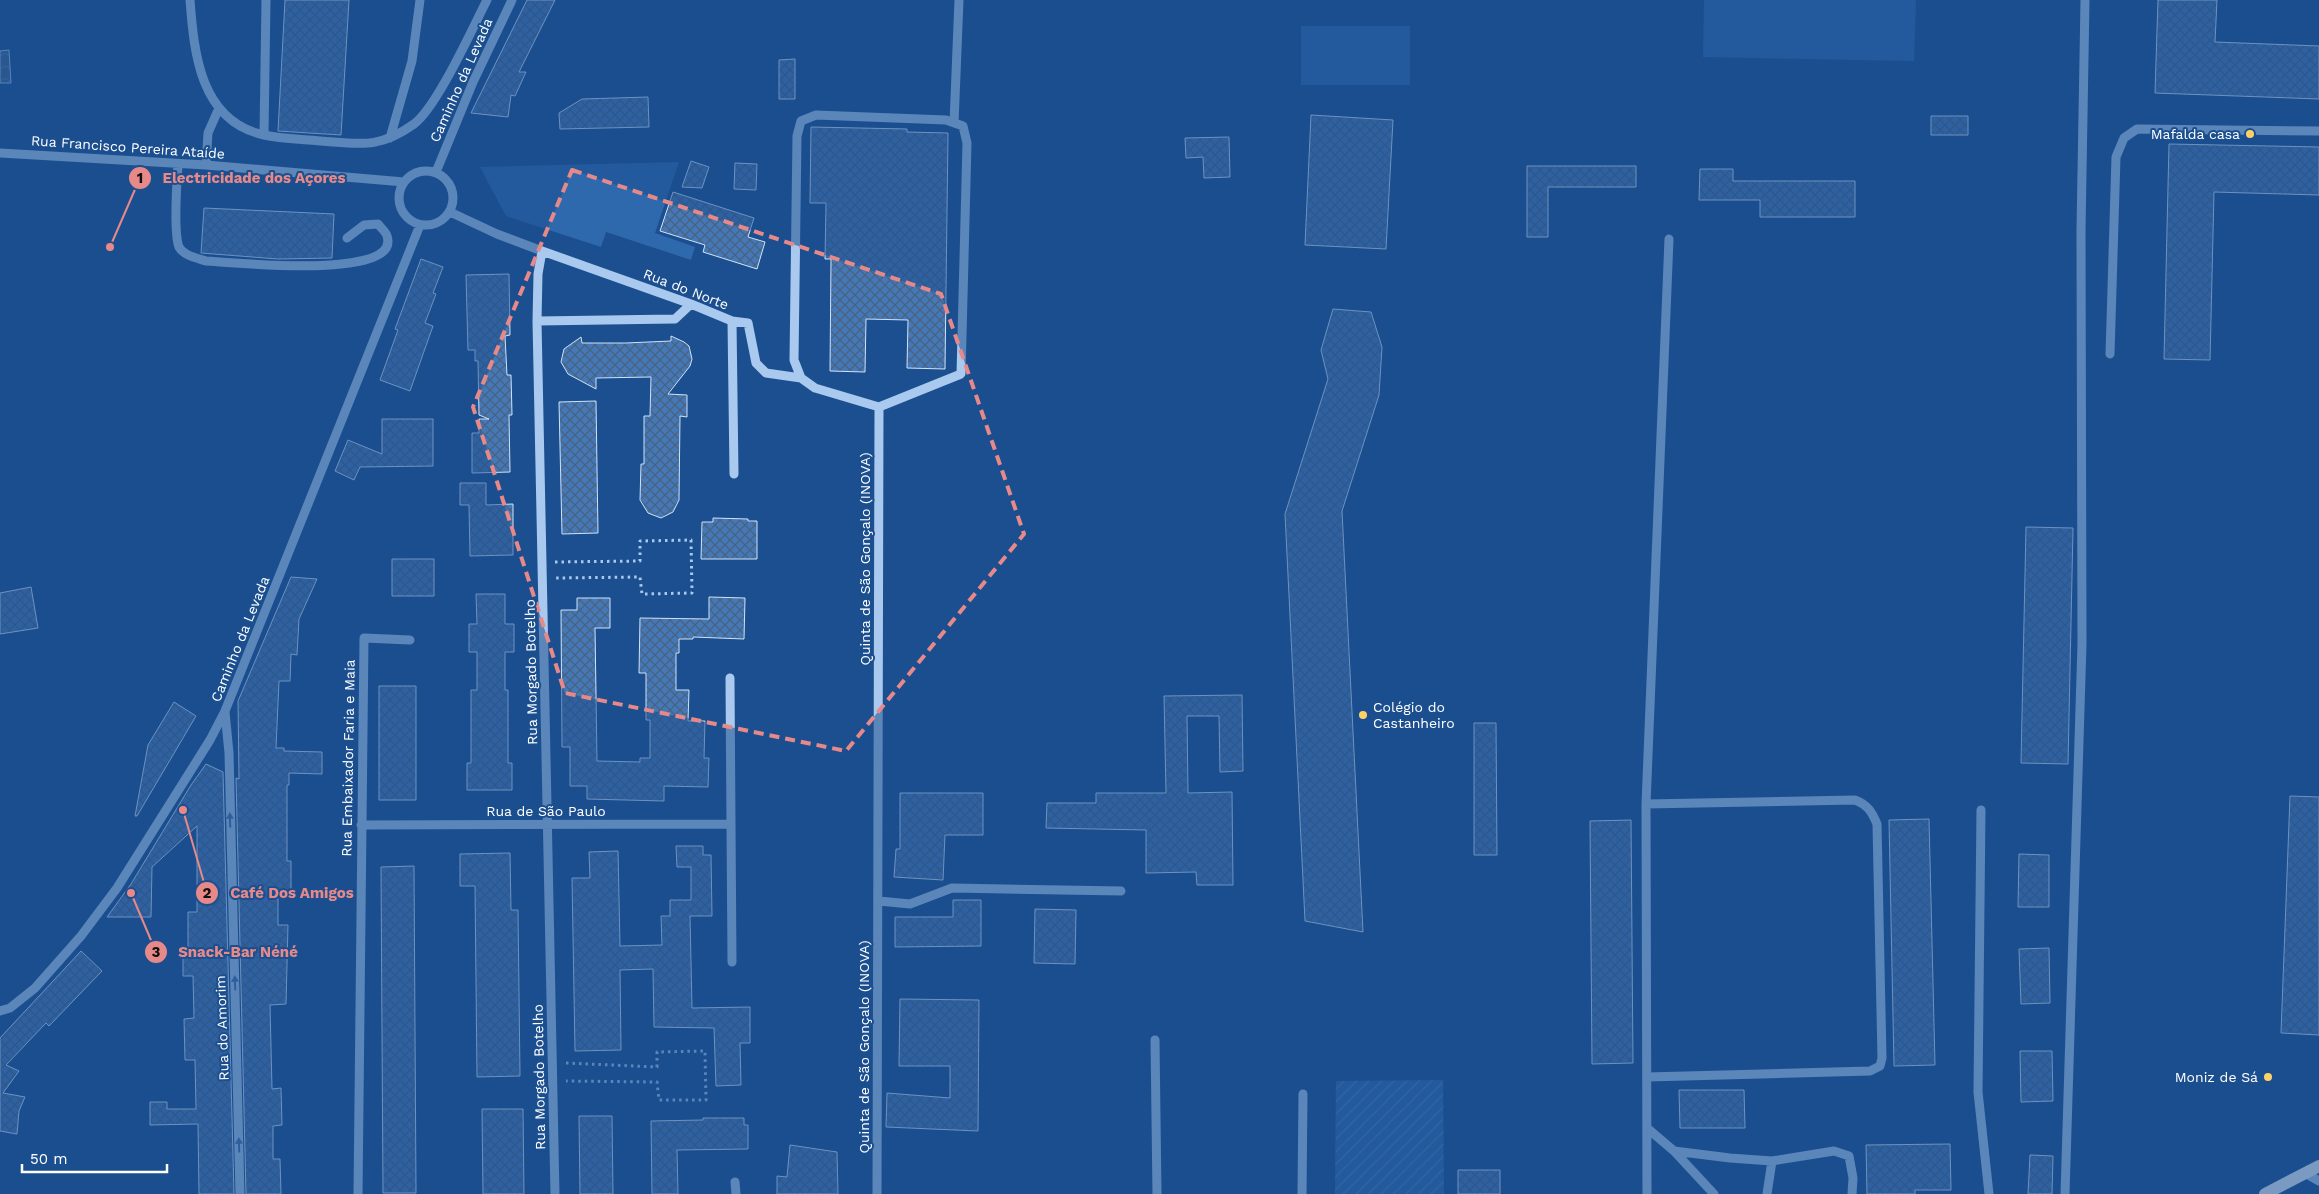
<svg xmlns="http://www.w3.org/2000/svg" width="2319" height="1194" viewBox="0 0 2319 1194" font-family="'Work Sans',sans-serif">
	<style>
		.grass { fill: #2e69ad }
		.garden { fill: url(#garden-furrows) }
		.water { fill: url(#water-waves); stroke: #9cc4f0 }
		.building { fill: url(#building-cross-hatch); stroke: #cfe3fa }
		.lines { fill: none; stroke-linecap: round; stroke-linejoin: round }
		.path { stroke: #a9c9ee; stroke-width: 3; stroke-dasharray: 2.5 4; stroke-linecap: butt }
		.minor { stroke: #a9c9ee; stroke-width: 9 }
		.major { stroke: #f0f6ff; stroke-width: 12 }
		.oneway { fill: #4674ac }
		.marked { fill: none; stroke: #e88989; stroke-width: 4; stroke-dasharray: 10 6; stroke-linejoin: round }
		.poi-dot { fill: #ffd166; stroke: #1b4f8f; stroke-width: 2 }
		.labels { text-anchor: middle; stroke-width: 4; stroke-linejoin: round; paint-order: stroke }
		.street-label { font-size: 14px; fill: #fff; stroke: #1b4f8f }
		.poi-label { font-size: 14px; fill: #fff; stroke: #1b4f8f; text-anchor: end }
		.leader { fill: none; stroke: #e88989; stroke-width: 2 }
		.callout-dot { fill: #e88989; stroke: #1b4f8f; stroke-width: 2 }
		.mark-label { font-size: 15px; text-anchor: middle; font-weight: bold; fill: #111 }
		.callout-label { font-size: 15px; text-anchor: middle; font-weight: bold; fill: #e88989; stroke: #1b4f8f; stroke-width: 4; stroke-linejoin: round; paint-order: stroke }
	</style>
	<defs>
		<pattern id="garden-furrows" width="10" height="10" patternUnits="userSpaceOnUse" patternTransform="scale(1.25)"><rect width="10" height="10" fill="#2e69ad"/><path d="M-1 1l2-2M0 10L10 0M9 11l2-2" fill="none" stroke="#4d80b9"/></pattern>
		<pattern id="water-waves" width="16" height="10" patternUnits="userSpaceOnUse" patternTransform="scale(1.25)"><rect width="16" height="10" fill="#3c6290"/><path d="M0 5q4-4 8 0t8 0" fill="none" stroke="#597aa1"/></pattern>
		<pattern id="building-cross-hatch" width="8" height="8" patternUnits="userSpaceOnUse" patternTransform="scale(1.25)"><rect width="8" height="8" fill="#4478b7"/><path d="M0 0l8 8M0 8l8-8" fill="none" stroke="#486282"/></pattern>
	</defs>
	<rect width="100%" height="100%" fill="#1b4f8f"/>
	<path class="grass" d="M1704,0H1916L1914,61L1703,57Z
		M1301,26H1410V85H1301Z
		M679,162L655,233L695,247L691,260L606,232L601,247L506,216L480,167Z"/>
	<path class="garden" d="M1443,1080L1444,1194H1335L1336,1081Z"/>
	<path class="water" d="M9,50L11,83H0V51Z"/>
	<path class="building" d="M285,0H349L341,135L278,131Z
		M527,0H555L519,72H526L515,96L511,95L508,117L471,113Z
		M2158,0H2217L2215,42L2319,46V99L2155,93Z
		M795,59V99H779V60Z
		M648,97L649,127L560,129L559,113L582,99Z
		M1311,115L1393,120L1386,249L1305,245Z
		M1931,116H1968V135H1931Z
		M811,127L907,129V132L948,133L945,369L907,368L908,320L866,319L865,372L830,371L831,259H825L826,203H810Z
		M1229,137L1230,177L1204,178L1203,157L1186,158L1185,138Z
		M2169,144L2319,147V195L2214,192L2210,360L2164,359Z
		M691,161L709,167L702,188L682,187Z
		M735,163L757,164L756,190L734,189Z
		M1527,166H1636V187H1548V237H1527Z
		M1700,169H1733V181H1855V217H1760V200H1699Z
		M673,192L754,218L748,237L765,242L757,269L703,252L705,245L660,231Z
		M204,208L334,214L332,258L278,259L201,253Z
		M421,259L443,267L433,293L436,294L425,323L433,326L410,391L380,380L398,330L395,329Z
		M509,274L510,335L505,336L507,375H511L512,415H509L510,472L472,473V433H479V419H489L479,415L478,361H475V350H468L466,275Z
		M1333,309L1371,312L1382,347L1379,395L1342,511L1363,932L1305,921L1285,514L1328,379L1321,350Z
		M671,336L684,342L689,346L692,359L690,366L668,394L687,395V417L680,416L679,500L673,512L661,518L648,513L640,500L641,464H644V416H650L651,377L596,378V389L568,374L561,362L564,349L581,337L582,343H626L671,341Z
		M596,401L598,533L562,534L559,402Z
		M382,419H433V466L360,467L354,480L335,471L348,440L382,454Z
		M460,483H486V505L513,504V555L470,556L469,505H460Z
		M713,518L748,519V521H757V559H701L702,522H713Z
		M2026,527L2073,528L2068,764L2021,763Z
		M392,559H434V596H392Z
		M291,577L317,579L299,619L297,655L291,654L290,681H279L276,748H284V751L322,752V774L289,773V785H287V861H291V895H278V925H288L286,1004L270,1005L272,1089L281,1088L282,1125L273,1126V1159H280L281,1194H246L236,778L239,779L238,701Z
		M31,587L38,628L0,634V593Z
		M476,594H505V624H514V652H505V690H508V763H512V790H467V763H471V690H477V652H469V624H477Z
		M709,597L745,598L744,639L693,637V639H679V653H676V690H689L688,721H705L704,758H709L708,787L664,786V801L587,799V786H570V747H562L561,610H577V598H610V628H595L597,761L640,762V758H650V720H646V673H639L640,618L709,619Z
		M379,686H416V800H379Z
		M1242,695L1243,771L1220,772L1219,716H1187L1188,793L1232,792L1233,885H1197L1196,872L1146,873V830L1046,828L1047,803H1096V793H1166L1164,696Z
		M174,702L196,716L137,816H135L148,745Z
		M1474,723H1496L1497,855H1474Z
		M206,764L223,772L234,1194H199L198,1124L150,1125V1102H167V1109H196L195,1060H185L184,1019L194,1018L193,976H183V956H188V912H197V826L152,867L151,917H107L131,884L191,785Z
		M900,793H983V835H945L943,880L894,877L896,849H900Z
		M2290,796L2319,797V1035L2281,1033Z
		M1929,819L1935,1065L1894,1066L1889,820Z
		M1631,820L1633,1063L1592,1064L1590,821Z
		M676,846H703V855H711L712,916H690L692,1008L750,1007V1043H740L741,1085L716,1086L714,1028L654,1027L653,969L620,970L621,1050L575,1051L572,878H590L589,852L618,851L620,946L662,945L661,916H670V900H691V867H677Z
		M510,853L511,910H518L520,1076L477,1077L475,886H460V854Z
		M2019,854L2049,855V907H2018Z
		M414,866L416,1193H383L381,867Z
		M953,900H981V946L895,947V917H953Z
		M1035,909L1076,910L1075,964L1034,963Z
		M2049,948L2050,1003L2021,1004L2019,949Z
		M81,951L102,971L49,1026L46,1023L6,1065L19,1071L3,1093L25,1097L19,1111L17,1134L0,1131V1038Z
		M900,999L979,1000L978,1131L886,1127L887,1093L950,1098V1066H899Z
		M2020,1051H2052L2053,1101L2021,1102Z
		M1679,1090H1744L1745,1128H1680Z
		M482,1109H523L524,1194H483Z
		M579,1116H612L613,1194H580Z
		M703,1118H744V1125H748V1149L677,1150L678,1194H652L651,1121L703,1120Z
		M1950,1144L1951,1190H1915V1194H1867L1866,1145Z
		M790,1145L837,1152L838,1194H777V1176L787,1177Z
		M2030,1155L2053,1156L2052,1194H2028Z
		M1458,1170H1500V1194H1458Z"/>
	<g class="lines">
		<path class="path" d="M555,562L640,561V541L691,540L692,593L642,594L640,577L556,578
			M566,1063L657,1067V1052L705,1051L706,1100H659L657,1082L566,1081"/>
		<path class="minor" d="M190,0C194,53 200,121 264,135C282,139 302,139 321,141C361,144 379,149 414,124C437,107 472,29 487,0
			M954,123L959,0
			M264,135L266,0
			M390,138L412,61L420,0
			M0,153L206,165L404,182
			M178,164C177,181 173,232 179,247C184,256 197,258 206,261C229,262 402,281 387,236C386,232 381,228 378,224L364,225L347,238
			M206,165L208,133L219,108
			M399 198a27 27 0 1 1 54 0a27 27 0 1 1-54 0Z
			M436,172L473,82L512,0
			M450,212L497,234L542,251L538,274L537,321L555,1194
			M542,251L691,304L732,321L734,474
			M537,321L675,319L691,304
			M732,321L748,323L756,363L766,373L801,378L815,388L879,407L877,1194
			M2110,354L2116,157L2124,138L2137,129L2319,131
			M801,378L794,360L797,136L801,121L816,115L946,120L963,126L967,143L961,374L879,407
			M225,712L229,753L240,1194
			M1646,804L1855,800C1868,805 1872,812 1877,824L1882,1058L1880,1066L1870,1071L1647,1077
			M1981,810L1978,1092L1989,1194
			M731,824L732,962
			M361,825L731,824L730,678
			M879,901L910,904L952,888L1121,891
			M0,1011L10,1008L35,988L81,936L117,888L210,740L225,711L420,225
			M1155,1040L1157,1194
			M1647,1128L1674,1151L1730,1158L1772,1161L1834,1151L1849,1156L1853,1178L1852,1194
			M1674,1151L1714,1194
			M2305,1173L2319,1181
			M735,1182L736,1194
			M358,1194L364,638L410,640
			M1302,1194L1303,1094
			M1647,1194L1646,804L1669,239
			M1767,1194L1772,1161
			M2065,1194L2082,644L2081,230L2085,0"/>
		<path class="major" d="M2265,1194L2319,1166"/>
	</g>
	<defs><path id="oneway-solid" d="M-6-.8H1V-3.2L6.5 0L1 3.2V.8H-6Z" transform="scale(1.25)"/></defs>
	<g class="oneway">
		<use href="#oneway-solid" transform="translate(230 820) rotate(-92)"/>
		<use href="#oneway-solid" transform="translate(235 983) rotate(-92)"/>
		<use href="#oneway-solid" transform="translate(239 1145) rotate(-92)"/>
	</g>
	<path d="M0 0H2319V1194H0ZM572,170L941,294L1024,534L846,751L565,693L473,407Z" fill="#1b4f8f" fill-opacity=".55" fill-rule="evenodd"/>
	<path class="marked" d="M572,170L941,294L1024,534L846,751L565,693L473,407Z"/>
	<g class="poi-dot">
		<circle cx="2250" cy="134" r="5"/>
		<circle cx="1363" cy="715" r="5"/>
		<circle cx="2268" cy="1077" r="5"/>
	</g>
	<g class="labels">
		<g class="street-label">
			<text transform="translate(461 80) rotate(-66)" y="5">Caminho da Levada</text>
			<text transform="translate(128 147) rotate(4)" y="5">Rua Francisco Pereira Ataíde</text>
			<text transform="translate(686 289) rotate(21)" y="5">Rua do Norte</text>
			<text transform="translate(865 559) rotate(-90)" y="5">Quinta de São Gonçalo (INOVA)</text>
			<text transform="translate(240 639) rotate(-68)" y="5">Caminho da Levada</text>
			<text transform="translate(531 672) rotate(-91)" y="5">Rua Morgado Botelho</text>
			<text transform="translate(348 758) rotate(-89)" y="5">Rua Embaixador Faria e Maia</text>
			<text x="546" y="816">Rua de São Paulo</text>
			<text transform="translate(222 1028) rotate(-92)" y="5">Rua do Amorim</text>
			<text transform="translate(864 1047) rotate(-90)" y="5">Quinta de São Gonçalo (INOVA)</text>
			<text transform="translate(539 1077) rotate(-91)" y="5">Rua Morgado Botelho</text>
		</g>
		<g class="poi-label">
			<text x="2240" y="139">Mafalda casa</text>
			<text x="1373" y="712" text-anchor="start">Colégio do<tspan x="1373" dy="16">Castanheiro</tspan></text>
			<text x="2258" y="1082">Moniz de Sá</text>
		</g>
	</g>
	<path class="leader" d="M110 247L140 178M183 810L207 893M131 893L156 952"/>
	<g class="callout-dot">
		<circle cx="110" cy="247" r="5"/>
		<circle cx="183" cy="810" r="5"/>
		<circle cx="131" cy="893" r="5"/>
		<circle cx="140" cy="178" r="12"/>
		<circle cx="207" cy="893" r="12"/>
		<circle cx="156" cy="952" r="12"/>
	</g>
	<g class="mark-label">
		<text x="140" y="183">1</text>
		<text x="207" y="898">2</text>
		<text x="156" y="957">3</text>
	</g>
	<g class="callout-label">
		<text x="254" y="183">Electricidade dos Açores</text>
		<text x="292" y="898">Café Dos Amigos</text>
		<text x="238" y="957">Snack-Bar Néné</text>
	</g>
	<path d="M22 1164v8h145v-8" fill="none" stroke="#ffffff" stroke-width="2.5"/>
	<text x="30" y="1164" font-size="15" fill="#ffffff" stroke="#1b4f8f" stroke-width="4" paint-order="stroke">50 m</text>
</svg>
